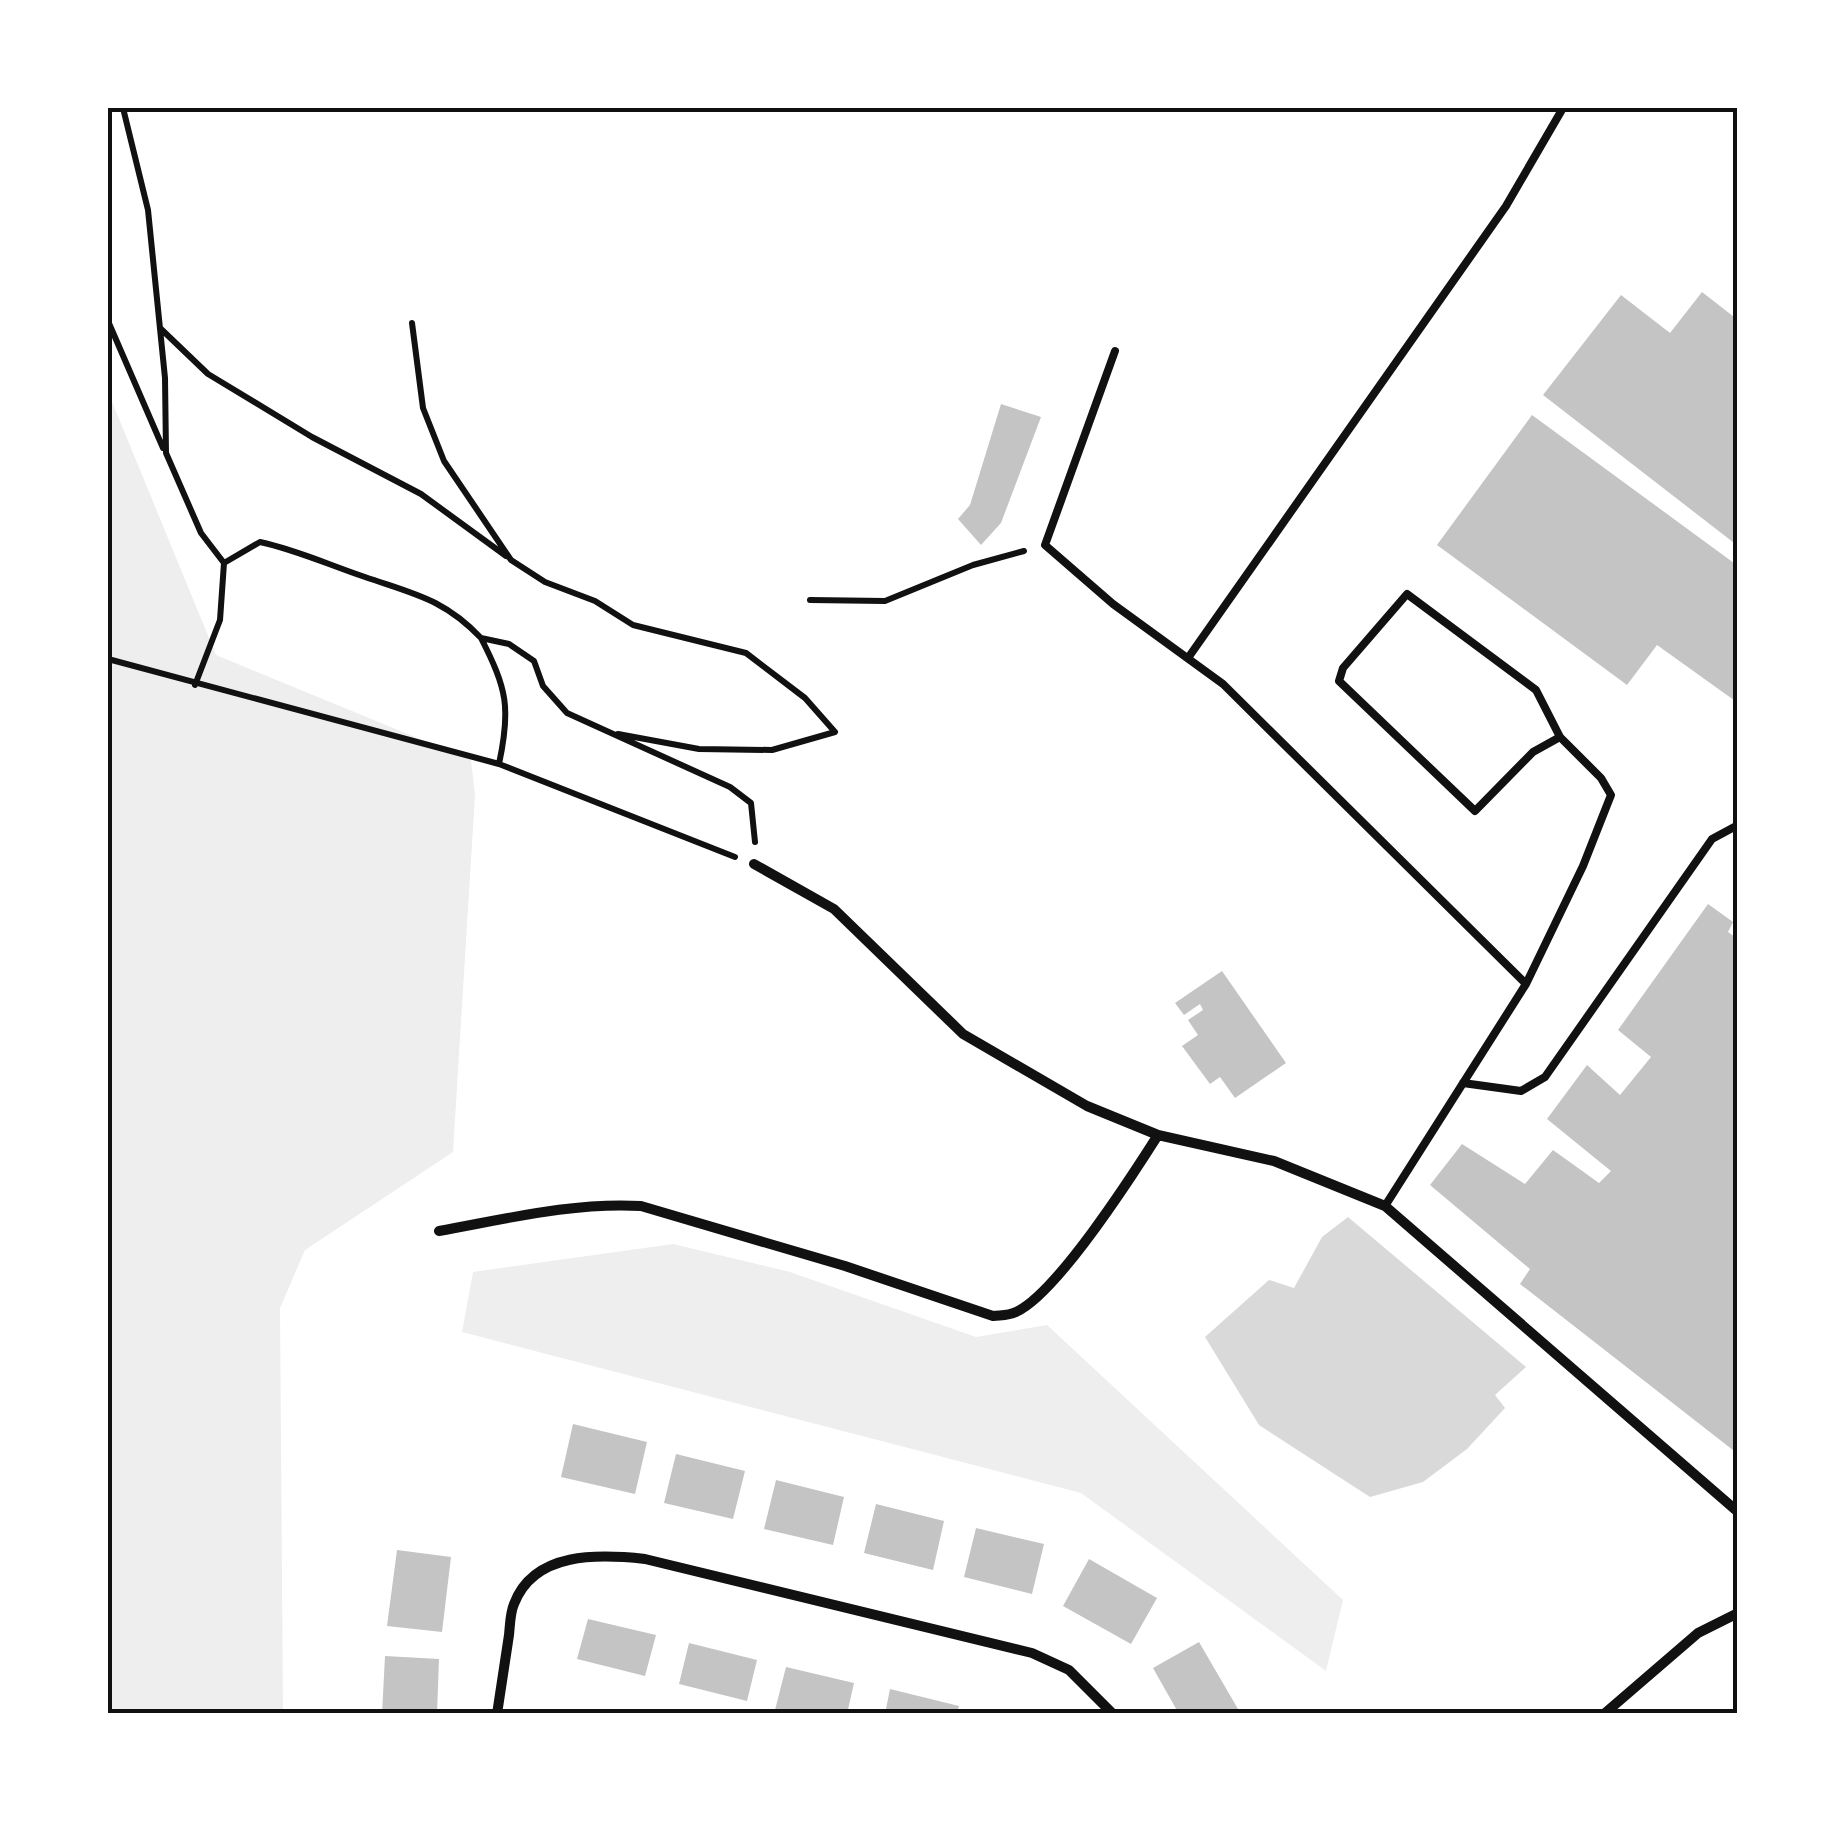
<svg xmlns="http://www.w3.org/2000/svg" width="1845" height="1821" viewBox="0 0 1845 1821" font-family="Ubuntu,sans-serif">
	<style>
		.green { fill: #eee }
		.water { fill: #d9d9d9 }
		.building { fill: #c4c4c4 }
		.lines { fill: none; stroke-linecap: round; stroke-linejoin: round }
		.path { stroke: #111; stroke-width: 6 }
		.service { stroke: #111; stroke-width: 8 }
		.minor { stroke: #111; stroke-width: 10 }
		.neatline { fill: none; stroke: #111; stroke-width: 4 }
	</style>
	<rect width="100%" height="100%" fill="#fff"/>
	<path class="green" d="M108,392L216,655L471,760L475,795L453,1152L305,1250L280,1308L283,1713H108Z
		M673,1244L790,1272L976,1337L1047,1325L1343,1600L1326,1671L1081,1493L462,1332L473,1272Z"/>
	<path class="water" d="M1348,1217L1526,1367L1495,1395L1505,1408L1467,1449L1423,1482L1370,1497L1259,1425L1205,1337L1269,1280L1294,1288L1322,1237Z"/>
	<path class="building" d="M1702,292L1738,320V546L1543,395L1621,295L1670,333Z
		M1001,404L1041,417L1001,523L981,545L958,519L970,505Z
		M1532,415L1738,566V703L1657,645L1627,685L1437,545Z
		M1708,904L1733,922L1728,932L1738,939V1454L1520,1284L1530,1269L1430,1185L1462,1144L1525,1184L1553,1150L1599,1183L1611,1171L1547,1119L1587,1065L1620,1095L1651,1057L1618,1030Z
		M1222,971L1286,1063L1235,1098L1220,1077L1210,1084L1182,1046L1198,1035L1188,1020L1203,1010L1200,1004L1184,1015L1175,1003Z
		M573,1424L647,1442L635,1494L561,1477Z
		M676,1454L745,1471L733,1519L664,1503Z
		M776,1480L844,1497L833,1545L764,1529Z
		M876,1504L944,1521L933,1570L864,1553Z
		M976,1528L1044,1544L1032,1594L964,1577Z
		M397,1550L451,1557L442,1632L387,1626Z
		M1089,1559L1157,1598L1131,1644L1063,1606Z
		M588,1619L656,1635L645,1676L577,1659Z
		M1199,1642L1238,1709L1230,1714H1179L1153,1668Z
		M689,1643L757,1660L747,1701L679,1684Z
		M385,1656L439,1659L437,1714H382Z
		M786,1667L854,1683L847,1714H774Z
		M890,1689L959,1706L957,1714H885Z"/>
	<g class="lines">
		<path class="path" d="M123,108L148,210L165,378L166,453L201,533L224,563L220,620L195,685
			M108,321L163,448
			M412,323L423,408L444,461L511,560L545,582L595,601L633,625L746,653L805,698L835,732L772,750L699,749L618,734
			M160,328L208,374L312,437L421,494L506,556
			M224,563L260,542C297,550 329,565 365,577C414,594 444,599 481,638
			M810,600L885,601L973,565L1024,551
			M108,659L499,764L735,857
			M499,764C511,708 507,689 481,638L509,644L534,661L543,686L567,713L730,787L751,803L755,842"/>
		<path class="service" d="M1115,351L1045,545L1113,604L1223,684L1526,984L1385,1206
			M1188,658L1506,206L1563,108
			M1526,984L1583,866L1611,795L1601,778L1560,737L1536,690L1407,594L1343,668L1339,681L1475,811L1533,752L1560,737
			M1463,1083L1521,1091L1545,1077L1712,839L1738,825"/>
		<path class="minor" d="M754,864L834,909L963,1034L1087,1106L1158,1135L1274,1161L1385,1206L1738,1512
			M439,1231C506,1219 573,1202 641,1206L845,1266L993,1316C1001,1315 1008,1316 1016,1312C1056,1294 1132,1176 1158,1135
			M497,1714C501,1687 505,1661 509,1635C510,1626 510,1613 514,1604C534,1551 599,1554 645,1559L1032,1653L1069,1670L1113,1714
			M1604,1714L1698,1633L1738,1613"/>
	</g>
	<rect width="1845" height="1821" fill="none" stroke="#ffffff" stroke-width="220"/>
	<rect x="110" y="110" width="1625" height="1601" class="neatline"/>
</svg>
